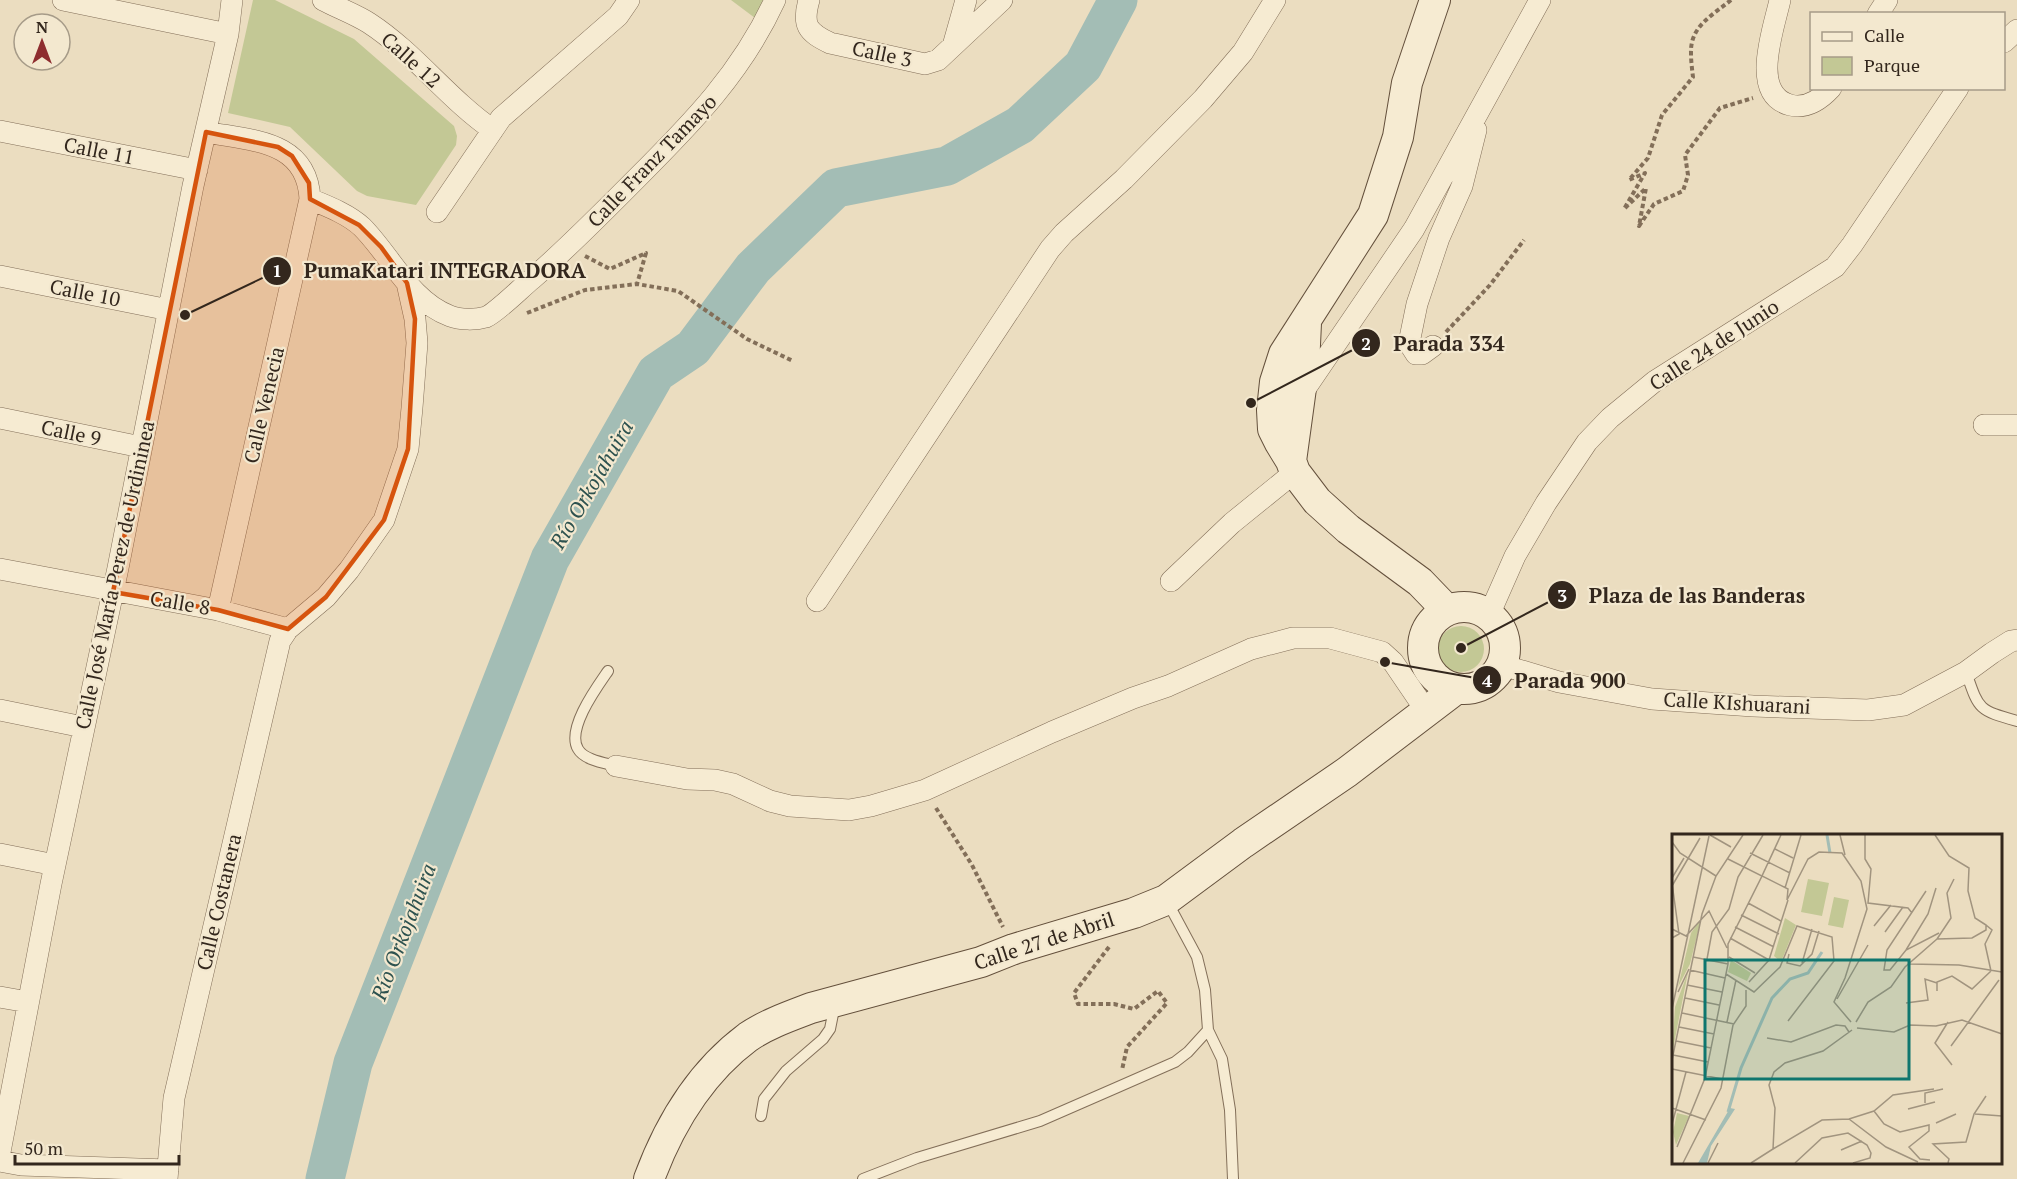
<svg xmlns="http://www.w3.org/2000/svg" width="2017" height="1179" viewBox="0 0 2017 1179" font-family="'PT Serif',serif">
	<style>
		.green { fill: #c3c895 }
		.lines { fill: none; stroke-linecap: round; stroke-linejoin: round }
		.river { stroke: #a3bdb5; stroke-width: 39 }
		.lane-casing { stroke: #836f59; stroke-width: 12 }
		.street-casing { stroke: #836f59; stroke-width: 22 }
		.secondary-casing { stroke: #64503c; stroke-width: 32 }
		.path { stroke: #836f59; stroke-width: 4; stroke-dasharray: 4.5 3; stroke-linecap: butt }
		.lane { stroke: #f6ebd2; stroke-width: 10 }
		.street { stroke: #f6ebd2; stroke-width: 21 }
		.secondary { stroke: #f6ebd2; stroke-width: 30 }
		.marked { fill: #d6540e; fill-opacity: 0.2; stroke: #d6540e; stroke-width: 4.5; stroke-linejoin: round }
		.labels { text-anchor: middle; stroke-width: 4.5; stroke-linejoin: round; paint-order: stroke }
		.street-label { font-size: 20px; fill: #33271d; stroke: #f3e8cf }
		.water-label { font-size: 21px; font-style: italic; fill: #2d524f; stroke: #f3e8cf }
		.inset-river { fill: none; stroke: #a3bdb5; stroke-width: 3 }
		.inset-road { fill: none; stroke: #a1947f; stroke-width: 1.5 }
		.view { fill: #0f766e; fill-opacity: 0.15; stroke: #0f766e; stroke-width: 3 }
		.inset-edge { fill: none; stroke: #33271d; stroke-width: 3 }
		.leader { fill: none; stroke: #33271d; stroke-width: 2 }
		.callout-dot { fill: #33271d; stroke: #f3e8cf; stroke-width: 2 }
		.mark-label { font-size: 18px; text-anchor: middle; font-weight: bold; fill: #fff }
		.callout-label { font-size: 21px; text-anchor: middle; font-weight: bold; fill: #33271d; stroke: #f3e8cf; stroke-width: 4.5; stroke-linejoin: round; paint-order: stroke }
	</style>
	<rect width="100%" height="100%" fill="#ebddc0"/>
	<path class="green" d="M253,0H275L354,39L454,126L457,136L456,145L416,205L367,196L357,191L290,127L228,113Z
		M731,0H764L755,18Z
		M1438 649a23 23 0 1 1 46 0a23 23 0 1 1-46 0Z"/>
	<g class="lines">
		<path class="river" d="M325,1179L353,1063L550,559L656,373L693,348L753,268L836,188L947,166L1020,125L1083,66L1118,0"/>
		<defs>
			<path id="lane" d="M608,671C597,687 566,729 578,749C584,760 605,763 616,766
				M1966,672C1979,710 1978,710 2017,721
				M1168,903L1197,957L1205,990L1208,1030L1222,1059L1230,1110L1233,1179
				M761,1116L764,1099L786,1071L823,1039L830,1029L835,1004
				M863,1179L917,1158L1040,1121L1118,1087L1175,1062L1188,1052L1208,1030"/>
			<path id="street" d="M63,0L228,34
				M323,0C338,8 355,14 369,23C415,53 448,99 493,130
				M809,0C802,25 807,32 830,43L925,64L938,60L1002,0
				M1780,0C1774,28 1749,94 1790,105C1806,109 1820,100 1831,88
				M1878,14L1887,0
				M2004,42L2017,30
				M953,46L966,0
				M0,131L197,170
				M206,132C252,141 307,140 310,199L218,610
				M310,199C327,206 348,214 362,227C391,256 410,301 450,316C460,320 476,320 486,317C496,313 522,287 532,279C569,247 602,213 637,178C692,123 742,72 775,0
				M437,212L501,118L618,16L629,0
				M0,276L169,310
				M1433,346L1422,354H1416L1409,343L1417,304L1439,238L1462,186L1476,130
				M1303,392L1414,229L1540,0
				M0,418L141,447
				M1984,425H2017
				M0,569L218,610L288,629
				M1171,581L1232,523L1295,472
				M817,601L1050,249L1064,233L1124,179L1203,99L1243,52L1275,0
				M1489,615L1515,556L1546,503L1587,442L1610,418L1655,381L1835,267L1852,245L1958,88
				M1502,665L1559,682L1652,699L1753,706L1868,710L1904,705L1966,672L1992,653L2011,641L2017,640
				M0,710L83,727
				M616,766L687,779L715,780L733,784L770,801L790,806L849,810L871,806L925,790L1052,732L1133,698L1168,686L1251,649L1293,638H1330L1382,652L1393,662L1427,712
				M0,854L55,865
				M0,997L28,1002
				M0,1152L51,884L118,568L193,186L228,34L232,0
				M0,1161L21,1165L168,1170
				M167,1179L174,1098L280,641L288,629L326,597L349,570L384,520L408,449L412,408L417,343L415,319L407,283"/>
			<path id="secondary" d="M1435,0L1407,83L1398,137L1373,215L1284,354L1275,382L1272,410L1273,429L1280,443L1291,461L1295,472L1317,501L1348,529L1420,582L1447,610
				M1291,461L1304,366L1306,323
				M1423 648a41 41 0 1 1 82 0a41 41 0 1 1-82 0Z
				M649,1179C669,1125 701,1072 748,1037C767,1024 790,1016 811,1008L981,962L1014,949L1134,913L1166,900L1243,843L1347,772L1456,689"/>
		</defs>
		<use href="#lane" class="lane-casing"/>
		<use href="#street" class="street-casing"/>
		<use href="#secondary" class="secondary-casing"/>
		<path class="path" d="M1731,0C1713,15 1690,26 1691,53C1691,61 1692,69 1693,77L1662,115L1648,158L1629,180L1645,173L1624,209L1646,188L1639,226L1654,204L1683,191L1688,175L1685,155L1720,108L1753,98
			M585,256L610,269L646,253L637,284L678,291L747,339L793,361
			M527,313L585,290L637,284
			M1446,332L1490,285L1524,240
			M936,808L972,865L1003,927
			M1109,947L1074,993L1078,1004H1114L1134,1009L1158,991L1167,1003L1127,1047L1122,1070"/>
		<use href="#lane" class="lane"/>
		<use href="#street" class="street"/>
		<use href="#secondary" class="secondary"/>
	</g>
	<path class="marked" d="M206,132L278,147L292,156L309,183L310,199L359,225L381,247L407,283L415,319L408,449L384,520L326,597L288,629L218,610L113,592Z"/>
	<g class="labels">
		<g class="street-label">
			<text transform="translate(882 54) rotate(12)" y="7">Calle 3</text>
			<text transform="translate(411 60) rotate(42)" y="7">Calle 12</text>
			<text transform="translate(99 151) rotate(11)" y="7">Calle 11</text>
			<text transform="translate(652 161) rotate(-46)" y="7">Calle Franz Tamayo</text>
			<text transform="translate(85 293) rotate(11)" y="7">Calle 10</text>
			<text transform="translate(1714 345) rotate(-33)" y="7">Calle 24 de Junio</text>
			<text transform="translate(264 405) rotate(-77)" y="7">Calle Venecia</text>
			<text transform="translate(71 433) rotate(12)" y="7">Calle 9</text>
			<text transform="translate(115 575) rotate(-78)" y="7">Calle José María Perez de Urdininea</text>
			<text transform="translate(180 603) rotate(10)" y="7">Calle 8</text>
			<text transform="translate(1737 703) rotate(3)" y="7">Calle KIshuarani</text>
			<text transform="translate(219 902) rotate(-77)" y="7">Calle Costanera</text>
			<text transform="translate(1044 941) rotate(-18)" y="7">Calle 27 de Abril</text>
		</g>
		<g class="water-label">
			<text transform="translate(592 485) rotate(-60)" y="7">Río Orkojahuira</text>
			<text transform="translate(404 932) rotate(-69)" y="7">Río Orkojahuira</text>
		</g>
	</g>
	<g transform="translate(1672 834)">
		<rect width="330" height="330" fill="#ebddc0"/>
		<path d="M136,45L157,49L150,82L129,78ZM162,63L177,66L171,94L156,91ZM113,84L124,91L109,128L102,122ZM29,85L18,130L6,153L19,99ZM59,126L79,139L75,147L56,138ZM16,138L0,220L3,173ZM5,279L17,282L4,311L1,298Z" fill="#c3c895"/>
		<path d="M58,274L63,275L39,312L35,329H26Z" fill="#a3bdb5"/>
		<path class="inset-river" d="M155,1L158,19M56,278L69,234L100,164L118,145L136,139L150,118"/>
		<path class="inset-road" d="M38,1L59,13M109,1L90,42L116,55L115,66L136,25L147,18L170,19L189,47L195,75L173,144L162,168L179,188M168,1L173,21M193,1V25L199,35L196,69L236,74L240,79M263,1L277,22L297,34L296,57L303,84L314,91V96L300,104L265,105M0,8L8,19L44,42M103,15L121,24M78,19L118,39M0,44L12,24M0,52L28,4M113,54L129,1M254,57L215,116L212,136H218L234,116L267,99M76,69L109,87M69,81L107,100M314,91L320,96L313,110L319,137M202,92L219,71M63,93L102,113M0,95L14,102L37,77L55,114M213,98L231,73M0,104L7,100L0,49M58,104L97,126M265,105L279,84L275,59L282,45M234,116L256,80L264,54M117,120L115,129L128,132L140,120L147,97M21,123L56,130M57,123L83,139M35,125L40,98L57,75L66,43L91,1M130,129L140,95M238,130L287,131L330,138M18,136L53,144M54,140L82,158L108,133L125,92L160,103L162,127L116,187M77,148L97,126L116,66M15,151L50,158M265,157V148L280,142L300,155L319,137M6,158L17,135M13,164L47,171M165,165L196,111M234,169L256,166L253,145L265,149M0,175L37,2M10,179L62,190M55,188L64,146M184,188L196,168L219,153L233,133L265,105M276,188L263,209L280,231M7,193L42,200M185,194L222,198L238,191L264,192L290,186L330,200M95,204L119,208L164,191L173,192L177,198M4,207L39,214M279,212L327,146M1,221L36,228M0,226L30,80L44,42L71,1M0,235L50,245M253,269V259L271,255M0,274L34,286M236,275L263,268M202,277L212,290L228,298L257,291V297L237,313L248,325L258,326M303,280L330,282M177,285L214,313L246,328M264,289L284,280M0,290L14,238M5,313L33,244L56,130V110L90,42L56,25M101,315L150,286L177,285L202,277L221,261L262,255M169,316L190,307M11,329L49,254L61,191L74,172V156M36,329L46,309M79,329L101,315L103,274L97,251L102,238L113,229L151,217L180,196M123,329L150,304L176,299L195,311L199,319L198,324L181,329M276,329L277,325L261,310L294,308L302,280L314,262"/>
		<path class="view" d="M33,126H237V245H33Z"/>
		<rect width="330" height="330" class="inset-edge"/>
	</g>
	<path class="leader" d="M185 315L277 271M1251 403L1366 343M1461 648L1562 595M1385 662L1487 680"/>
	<g class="callout-dot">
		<circle cx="185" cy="315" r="6"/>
		<circle cx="1251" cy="403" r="6"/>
		<circle cx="1461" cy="648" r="6"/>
		<circle cx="1385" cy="662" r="6"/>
		<circle cx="277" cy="271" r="15"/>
		<circle cx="1366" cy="343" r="15"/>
		<circle cx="1562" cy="595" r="15"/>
		<circle cx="1487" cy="680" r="15"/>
	</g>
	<g class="mark-label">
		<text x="277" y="277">1</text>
		<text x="1366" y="350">2</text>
		<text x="1562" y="602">3</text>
		<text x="1487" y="687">4</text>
	</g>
	<g class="callout-label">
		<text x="445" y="278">PumaKatari INTEGRADORA</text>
		<text x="1449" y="351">Parada 334</text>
		<text x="1697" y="603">Plaza de las Banderas</text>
		<text x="1570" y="688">Parada 900</text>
	</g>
	<rect x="1810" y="12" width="195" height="78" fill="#f3e8cf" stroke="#a69b88" stroke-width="1.5"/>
	<rect x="1822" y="32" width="30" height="9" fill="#f6ebd2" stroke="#a69b88" stroke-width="1.5"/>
	<text x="1864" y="42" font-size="18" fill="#33271d">Calle</text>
	<rect x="1822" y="57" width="30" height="18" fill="#c3c895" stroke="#a69b88" stroke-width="1.5"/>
	<text x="1864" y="72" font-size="18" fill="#33271d">Parque</text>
	<g transform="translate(42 42)"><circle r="28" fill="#f3e8cf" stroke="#a69b88" stroke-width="1.5"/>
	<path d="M0-4.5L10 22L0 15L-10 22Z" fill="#8e2d2f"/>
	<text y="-9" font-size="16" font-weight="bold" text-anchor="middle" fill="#33271d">N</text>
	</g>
	<path d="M15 1155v9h164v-9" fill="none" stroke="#33271d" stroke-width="3"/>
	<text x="24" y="1155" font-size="18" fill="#33271d" stroke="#f3e8cf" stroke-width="4.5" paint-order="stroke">50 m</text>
</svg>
